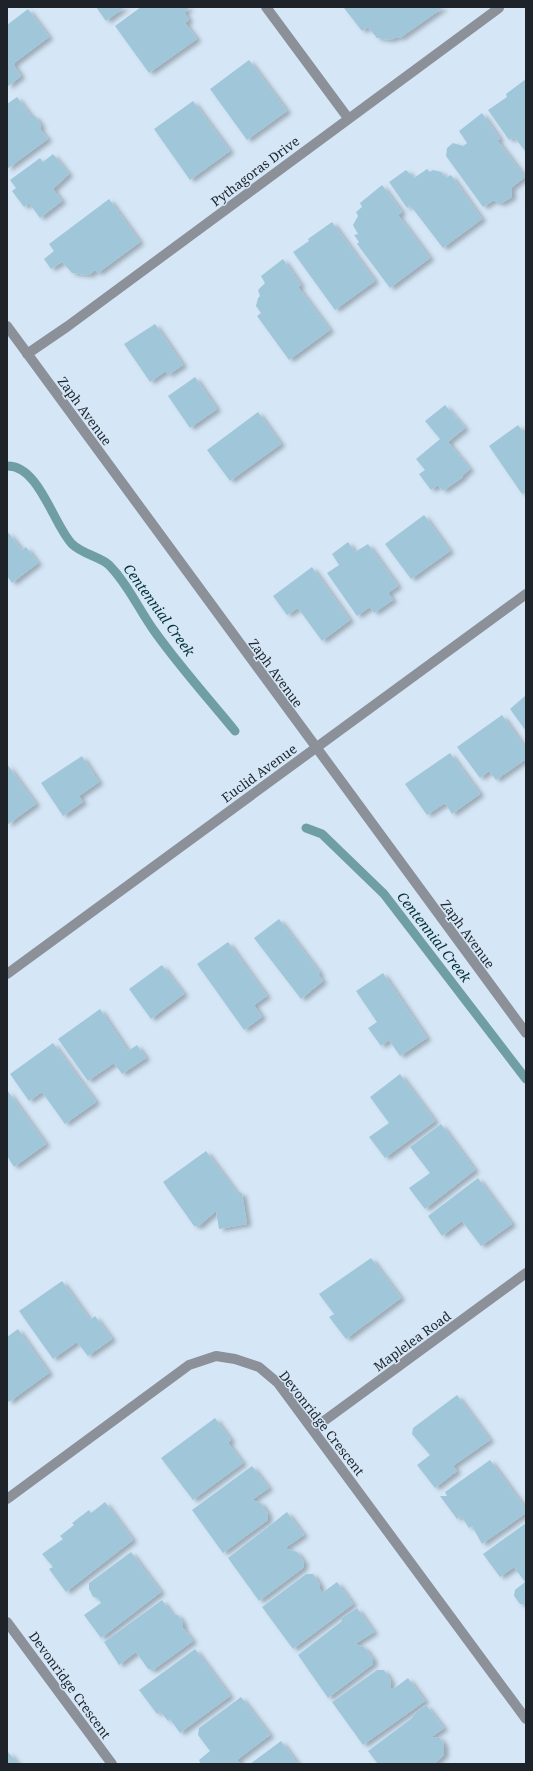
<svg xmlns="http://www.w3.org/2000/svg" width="533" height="1771" viewBox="0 0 533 1771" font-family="'Noto Serif',serif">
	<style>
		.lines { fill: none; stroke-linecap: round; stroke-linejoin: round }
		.stream { stroke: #709ea5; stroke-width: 9 }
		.building { fill: #9fc7d9; filter: url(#shadow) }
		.minor { stroke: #8c9098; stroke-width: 10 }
		.labels { text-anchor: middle; stroke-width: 3; stroke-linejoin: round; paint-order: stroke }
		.street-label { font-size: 13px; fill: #1d2329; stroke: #d5e7f7 }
		.water-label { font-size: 14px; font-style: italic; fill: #033238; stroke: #d5e7f7 }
	</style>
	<defs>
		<filter id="shadow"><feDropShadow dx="4.5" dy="2.5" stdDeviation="2" flood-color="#0004"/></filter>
	</defs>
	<rect width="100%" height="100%" fill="#d5e7f7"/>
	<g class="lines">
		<path class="stream" d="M7,466C39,465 53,524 72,544C82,554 101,557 109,565C128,584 139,610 155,632C180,667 208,698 235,731
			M306,828L322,834L384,894L526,1079"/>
	</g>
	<path class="building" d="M96,7H125L106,21Z
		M141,7H190L184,12L189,20L185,23L197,39L149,73L115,26Z
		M345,7H444L400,38L397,37L390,40L377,38L368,27L362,31L344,8Z
		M28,9L49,37L13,64L21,76L7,87V25Z
		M249,60L287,111L247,140L210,89Z
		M526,79V152L514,137L509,140L488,110L507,97L506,94Z
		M17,97L31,116H35L41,125L40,129L48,139L7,169V104Z
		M193,101L230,151L190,180L154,129Z
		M482,113L500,139L497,140L525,177L511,188L512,197L502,203H497L494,200L483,207L446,156L447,148L453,143L463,146L467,143L459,131Z
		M53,154L69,174L53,189L62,201L40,218L29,203L24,207L12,191L16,188L10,180L40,158L43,162Z
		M427,169L430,172L433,170L441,172L446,178L451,175L482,219L443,248L410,205L407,208L389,182L406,170L414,178Z
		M382,185L402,212L398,215L430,258L390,288L357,244L359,242L354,235L358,234L353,225L358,216L356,212L362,207L360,203Z
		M109,199L140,242L98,273L95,270L89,275L72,273L62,262L51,269L44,259L54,251L49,244Z
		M332,222L375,281L335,310L293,252L309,241L308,239Z
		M283,259L301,285L298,287L330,330L289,360L257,316L261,313L256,306L258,298L260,296L258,290L265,283L261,276Z
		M155,324L183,365L168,375L166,371L150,382L124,344Z
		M195,377L217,409L190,428L168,396Z
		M445,405L465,428L448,442L470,469L462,476L463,477L443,491L438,485L431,490L419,474L425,470L416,459L440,439L425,421Z
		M258,412L281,444L230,481L207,450Z
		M518,425L526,436V492L522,494L489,446Z
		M424,515L450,551L411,579L385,544Z
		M7,531L22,550L26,547L38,563L12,583L7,576Z
		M348,542L355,552L368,544L398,586L388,593L393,600L374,613L370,607L357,616L327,573L339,565L332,554Z
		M312,567L350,620L322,641L298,608L287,615L273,596Z
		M526,695V731L510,709Z
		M502,715L526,749V759L496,780L489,771L480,778L457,747Z
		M450,753L480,794L452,814L445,803L427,815L405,784Z
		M82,756L99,782L79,796L83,802L63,816L41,783Z
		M7,764L36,804L7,825Z
		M279,919L320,973L318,974L323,981L301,999L254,938Z
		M228,942L267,996L254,1005L262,1017L244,1030L197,964Z
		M162,965L184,994L151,1019L129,989Z
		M383,973L427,1038L400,1056L389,1040L381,1046L368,1028L377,1022L356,991Z
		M100,1009L128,1051L137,1045L146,1058L122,1074L114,1063L88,1081L58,1039Z
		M53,1043L96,1102L65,1124L42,1092L29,1101L10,1074Z
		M400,1074L435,1121L385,1158L369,1137L389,1123L370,1097Z
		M7,1090L46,1144L14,1167L7,1156Z
		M441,1124L475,1170L425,1209L409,1188L430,1173L410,1147Z
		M206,1151L237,1193H242L247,1224L219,1229L216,1211L199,1226H194L163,1182Z
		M478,1178L512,1224L481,1246L462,1221L442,1236L428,1216Z
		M371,1258L401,1298L346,1339L329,1317L334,1314L319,1294Z
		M62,1281L90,1320L95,1316L112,1339L88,1356L77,1342L53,1359L19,1311Z
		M18,1329L49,1373L9,1402L7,1400V1337Z
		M457,1395L490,1440L453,1466L457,1471L435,1488L417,1465L430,1455L412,1434L413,1428Z
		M215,1418L231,1440L228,1443L243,1463L193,1500L161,1458Z
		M490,1460L526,1509V1513L482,1544L472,1526L469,1528L461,1516L457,1519L440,1496H447L445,1492Z
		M252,1466L269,1488L252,1500L261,1503L268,1514V1520L223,1553L192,1510Z
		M105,1502L133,1540L66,1592L49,1569L53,1567L42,1554L63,1539L60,1536L74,1525L72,1523L89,1510L91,1513Z
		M287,1512L304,1535L285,1548L297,1552L304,1562L303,1568L259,1601L228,1558Z
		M526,1523V1605L520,1604L514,1596L515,1590L525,1582L514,1567L500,1577L483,1554Z
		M131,1552L161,1592L101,1638L84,1615L101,1603L98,1598L93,1597L89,1589V1583Z
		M306,1574H313L320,1585V1589L322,1593L337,1582L353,1604L293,1649L262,1607Z
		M162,1600L172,1614L178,1615L183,1623V1628L193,1641L153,1670L148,1669L136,1652L119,1665L104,1642Z
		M357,1608L374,1632L355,1644L364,1647L373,1659V1664L328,1698L298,1655L342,1621V1618Z
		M195,1649L230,1696L180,1733L170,1719L168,1721L160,1711L157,1714L139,1690Z
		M377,1670H384L391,1681L390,1686L392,1690L408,1678L425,1701L363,1745L332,1702Z
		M241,1697L270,1735L237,1760L241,1764H201L199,1760L210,1751L198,1735L199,1728Z
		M426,1705L444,1728L430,1738L439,1737L444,1744V1755L434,1764H378L368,1751L412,1718L414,1714Z
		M281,1741L298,1764H250Z
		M8,1752L18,1764H7V1753Z"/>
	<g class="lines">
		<path class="minor" d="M266,7L348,118
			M7,326L526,1033
			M27,354L68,326L499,8
			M7,974L526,594
			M313,1429L526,1273
			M7,1499L189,1365L216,1356L235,1359L259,1367L278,1383L526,1719
			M7,1622L112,1764"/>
	</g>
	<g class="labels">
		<g class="street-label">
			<text transform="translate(255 171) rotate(-37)" y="5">Pythagoras Drive</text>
			<text transform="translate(85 411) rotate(54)" y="5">Zaph Avenue</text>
			<text transform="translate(276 673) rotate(54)" y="5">Zaph Avenue</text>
			<text transform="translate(259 773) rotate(-36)" y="5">Euclid Avenue</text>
			<text transform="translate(468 934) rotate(54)" y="5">Zaph Avenue</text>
			<text transform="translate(412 1341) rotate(-36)" y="5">Maplelea Road</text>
			<text transform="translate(322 1423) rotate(52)" y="5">Devonridge Crescent</text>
			<text transform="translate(70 1685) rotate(54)" y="5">Devonridge Crescent</text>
		</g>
		<g class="water-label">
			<text transform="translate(159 610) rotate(54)" y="5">Centennial Creek</text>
			<text transform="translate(434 937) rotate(52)" y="5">Centennial Creek</text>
		</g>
	</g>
	<rect width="533" height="1771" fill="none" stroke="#1d2329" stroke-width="16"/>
</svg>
